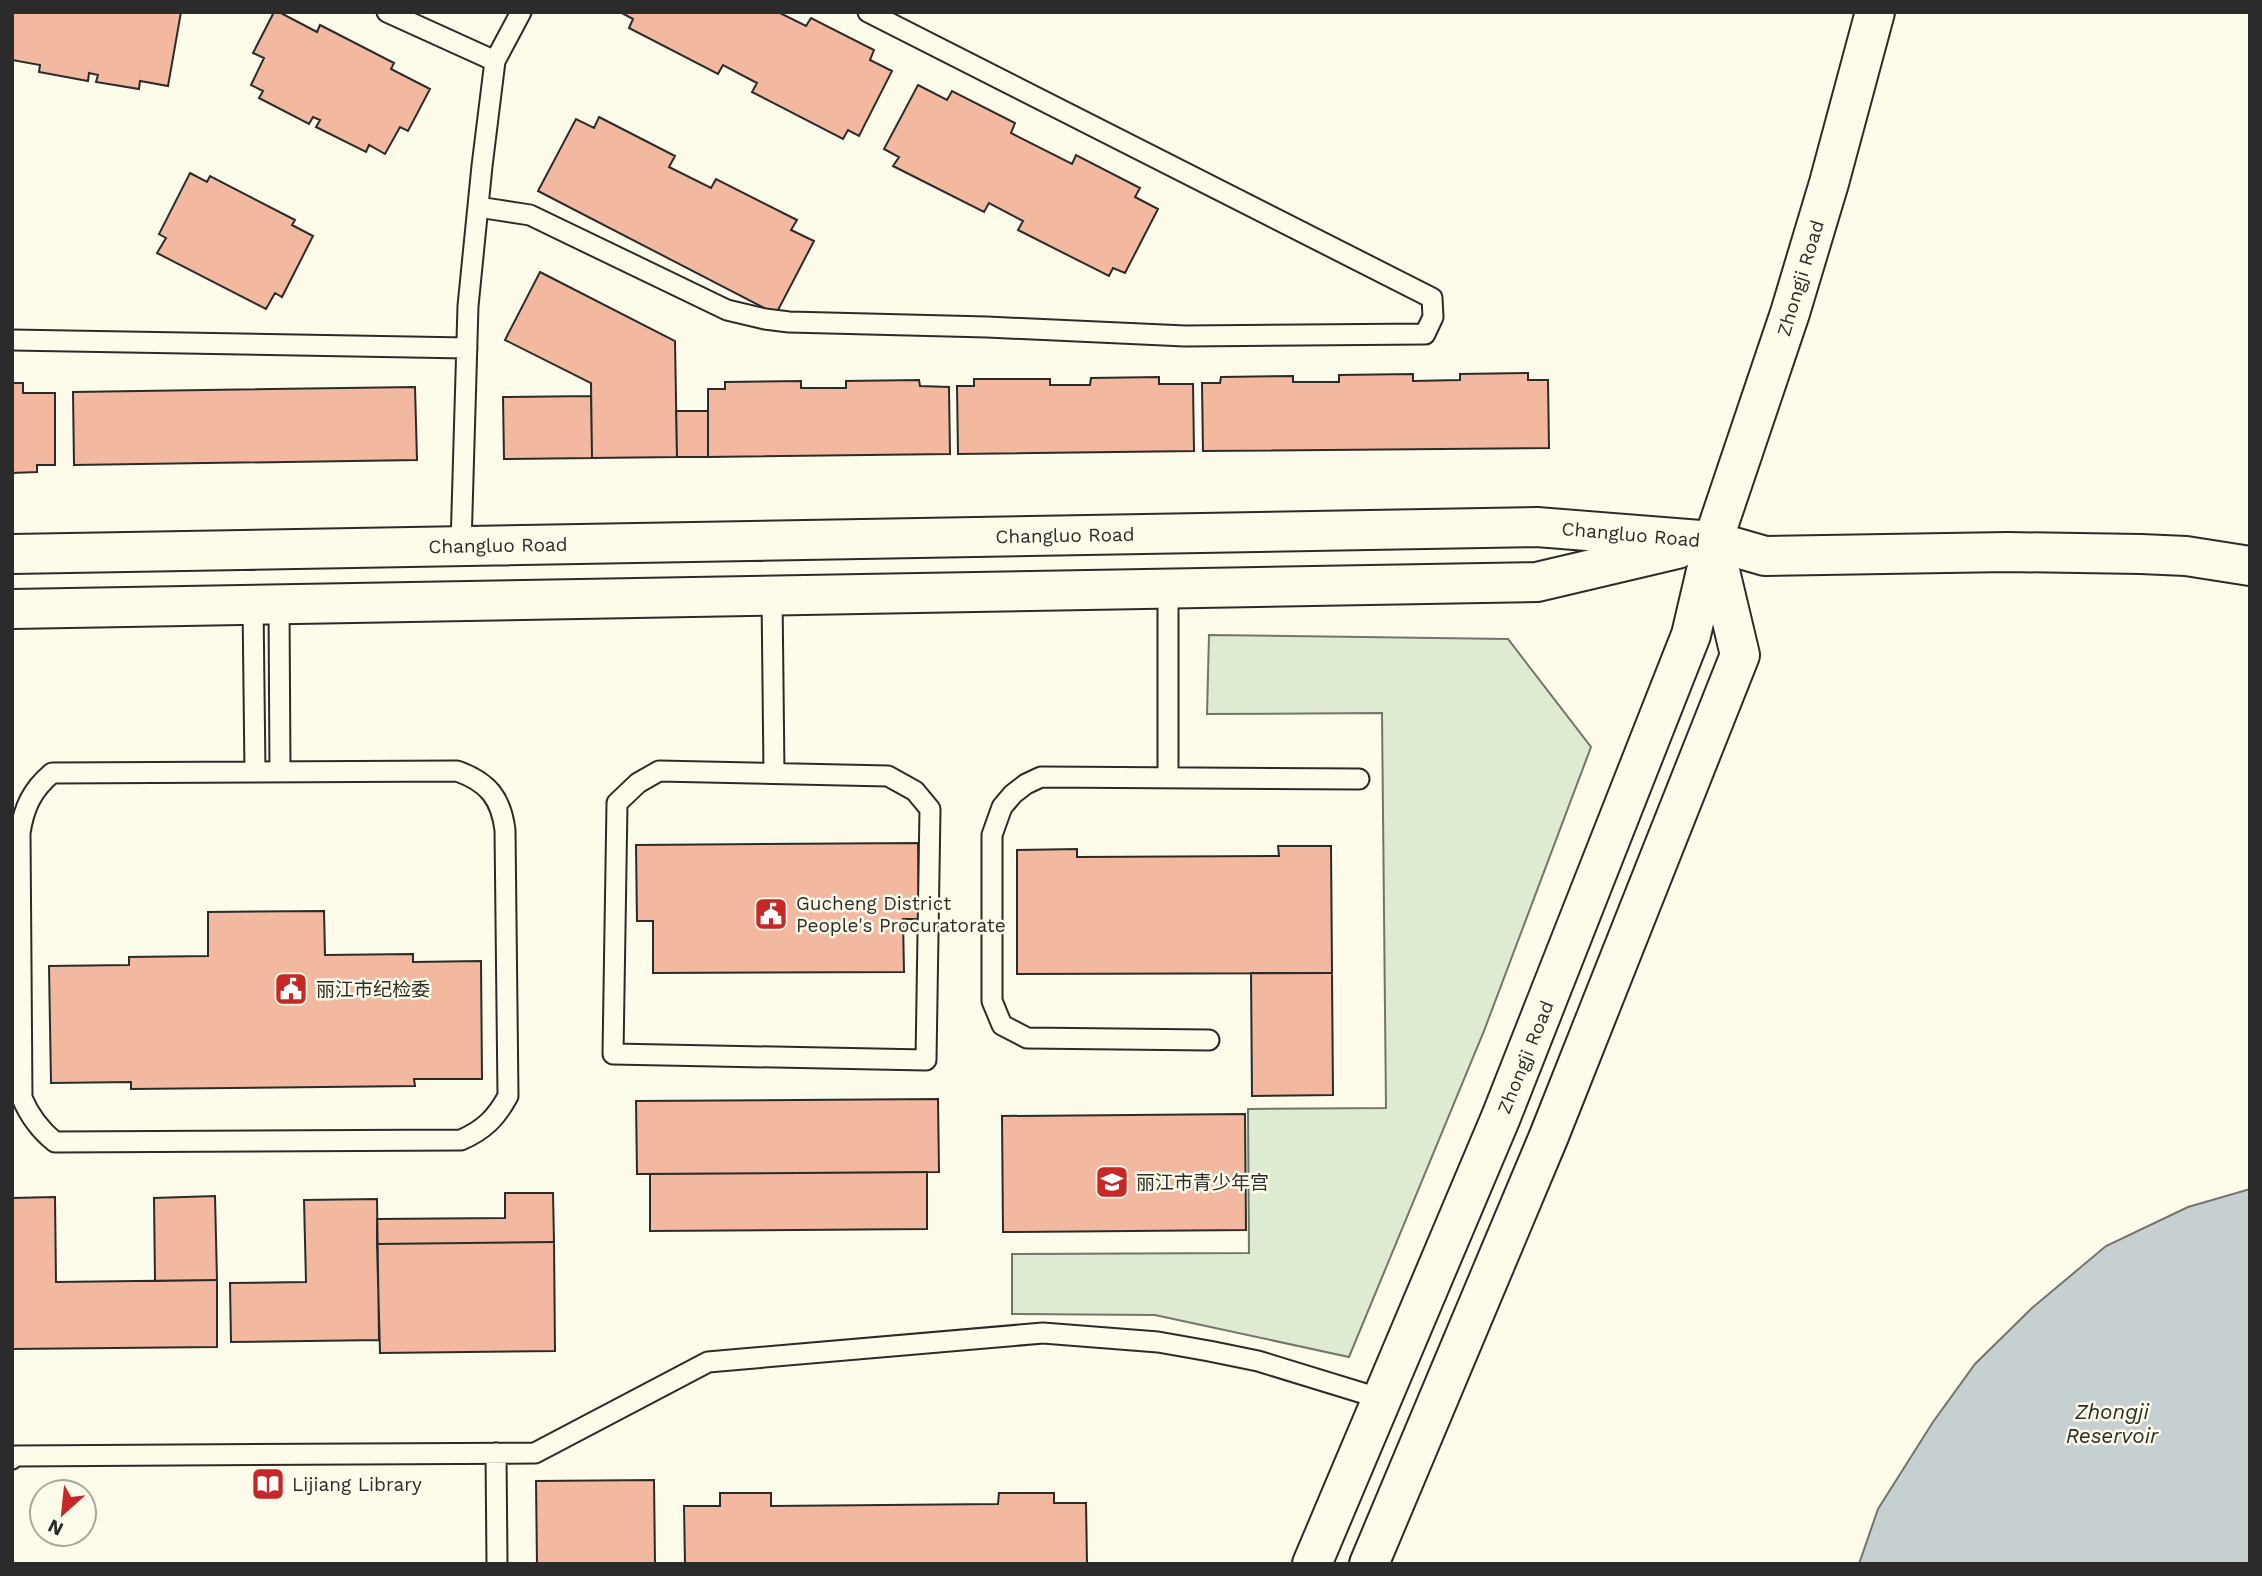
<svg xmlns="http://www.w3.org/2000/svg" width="2262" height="1576" viewBox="0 0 2262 1576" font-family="'Work Sans','Noto Sans SC',sans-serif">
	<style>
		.green { fill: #deebd1; stroke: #74746e; stroke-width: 2 }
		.water { fill: #c7d0d0; stroke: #74746e; stroke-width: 2 }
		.building { fill: #f2b8a0; stroke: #2b2b2b; stroke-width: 2 }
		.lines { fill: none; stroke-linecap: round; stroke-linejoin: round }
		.lane-casing { stroke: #2b2b2b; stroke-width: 23 }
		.secondary-casing { stroke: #2b2b2b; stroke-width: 42 }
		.lane { stroke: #fdfbea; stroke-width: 19 }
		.secondary { stroke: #fdfbea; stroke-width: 38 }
		.labels { text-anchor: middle; stroke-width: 5; stroke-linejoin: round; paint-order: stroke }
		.street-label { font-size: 19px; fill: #2b2b2b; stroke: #fdfbea }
		.poi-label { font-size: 19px; fill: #2b2b2b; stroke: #fdfbea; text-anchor: start }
		.water-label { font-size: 21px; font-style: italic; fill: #2b2b2b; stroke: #fdfbea }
	</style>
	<rect width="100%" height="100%" fill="#fdfbea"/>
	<path class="green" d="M1209,635L1508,639L1591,747L1484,1031L1349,1357L1155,1315L1012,1314V1254L1249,1253L1248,1109L1386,1108L1382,713L1207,714Z"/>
	<path class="water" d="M2250,1189V1564H1859L1878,1509L1933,1422L1975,1364L2032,1308L2106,1246L2188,1207Z"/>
	<path class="building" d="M12,12H181L168,86L140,81L139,89L96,82L98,75L89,73L88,81L39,72L40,65L12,60Z
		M274,12H279L317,32L320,25L394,63L391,69L430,89L408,131L400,127L385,154L369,145L366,152L316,127L320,120L313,117L309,124L259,98L263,91L251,85L264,58L253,53Z
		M620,12H778L806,26L811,18L874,50L870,60L892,71L859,136L848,130L843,139L752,92L757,83L723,65L718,74L629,28L633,19Z
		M918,85L947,100L952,91L1015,123L1011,133L1072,164L1076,155L1140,188L1135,197L1158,209L1125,273L1113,268L1109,276L1018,230L1023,221L989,203L984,212L893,166L899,157L884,149Z
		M599,117L675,156L669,167L711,188L716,179L797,220L791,230L814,241L776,314L538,191L576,119L594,128Z
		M190,173L207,182L210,176L295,220L292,225L313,236L282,297L275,293L266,309L157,253L166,238L159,234Z
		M540,272L675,341L677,457L592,458L591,383L505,340Z
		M1528,373V380H1548L1549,448L1203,451L1202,383H1220L1221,377L1293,376V382H1339V375L1413,374V381L1460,380V374Z
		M1159,377V384H1193L1194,451L958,454L957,386H974V379H1050V385H1090L1091,378Z
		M919,380L920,386L949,387L950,454L708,457V389H725V382L801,381V388H846V381Z
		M12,383H23V393H55V465H37V472L12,473Z
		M415,387L417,460L74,465L73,392Z
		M591,396L592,458L504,459L503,397Z
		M676,411H708V457H677Z
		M918,843L919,919H903L904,972L653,973V921H637L636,845Z
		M1278,846H1331L1332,973L1017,974V850L1077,849V857L1279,856Z
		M324,911L325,955L413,954V962L481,961L482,1079H414L415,1086L131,1089V1082L51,1083L49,966L129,965V957L208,956V912Z
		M1251,973H1332L1333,1095L1252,1096Z
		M938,1099L939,1172L637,1174L636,1101Z
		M1245,1114L1246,1230L1003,1232L1002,1116Z
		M927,1172V1229L650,1231V1174Z
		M505,1193H553L554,1242L377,1244V1219L505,1218Z
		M215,1196L217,1280L155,1281L154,1198Z
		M55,1197L56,1282L217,1280V1347L12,1349V1198Z
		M377,1199L379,1340L231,1342L230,1283L306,1282L304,1200Z
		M554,1242L555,1351L380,1353L377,1244Z
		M654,1480L655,1564H537L536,1481Z
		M720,1493H771V1506L998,1504L999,1493H1054V1503H1086L1087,1564H685L684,1506H720Z"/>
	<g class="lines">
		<defs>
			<path id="lane" d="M387,12L495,61
				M478,207L530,215L727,310L765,319L789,322L987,327L1185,336L1425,334L1433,317L1432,298L868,12
				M12,340L467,348
				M461,546L468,306L482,166L495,61L521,12
				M772,595L774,773
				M253,604L255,772
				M279,604L280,772
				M457,771C488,782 501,798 505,830L508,1096C496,1118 484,1130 461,1140L55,1142C40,1130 30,1117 22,1098L20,833C24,807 32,790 52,773Z
				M659,771L888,776L915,791L930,809L926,1060L613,1054L617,803L638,783Z
				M1168,778V588
				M1209,1040L1027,1038L1002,1025L992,1001V835L1002,807L1013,794L1026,784L1041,777L1359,779
				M496,1453L497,1564
				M12,1459L15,1456L535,1453L708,1362L1043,1333L1158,1342L1209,1351L1258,1361L1382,1399"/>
			<path id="secondary" d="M12,554L1537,527L1713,541L1765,556L2008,552L2141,554L2186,556L2250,566
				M12,609L1537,582L1677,549
				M1312,1564L1501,1117L1691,635L1713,541L1790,313L1829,183L1875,12
				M1369,1564L1549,1136L1740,655L1715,550"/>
		</defs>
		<use href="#lane" class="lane-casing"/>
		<use href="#secondary" class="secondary-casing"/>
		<use href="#lane" class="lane"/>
		<use href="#secondary" class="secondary"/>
	</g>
	<defs>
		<symbol id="civic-square" viewBox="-11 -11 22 22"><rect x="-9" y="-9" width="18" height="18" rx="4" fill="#c62828" stroke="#fdfbea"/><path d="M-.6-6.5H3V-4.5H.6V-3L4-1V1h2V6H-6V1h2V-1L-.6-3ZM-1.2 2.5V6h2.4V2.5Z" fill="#fff"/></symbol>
		<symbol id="school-square" viewBox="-11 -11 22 22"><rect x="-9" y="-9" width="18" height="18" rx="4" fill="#c62828" stroke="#fdfbea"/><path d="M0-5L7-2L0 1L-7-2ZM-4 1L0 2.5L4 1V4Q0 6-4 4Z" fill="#fff"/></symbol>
		<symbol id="library-square" viewBox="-11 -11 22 22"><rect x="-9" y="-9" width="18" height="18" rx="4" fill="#c62828" stroke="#fdfbea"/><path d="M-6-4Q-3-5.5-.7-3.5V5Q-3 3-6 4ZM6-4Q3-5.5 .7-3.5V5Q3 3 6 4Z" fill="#fff"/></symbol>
	</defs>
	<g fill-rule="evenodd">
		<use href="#civic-square" x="752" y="895" width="38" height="38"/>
		<use href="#civic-square" x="272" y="970" width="38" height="38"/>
		<use href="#school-square" x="1093" y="1163" width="38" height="38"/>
		<use href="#library-square" x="249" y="1465" width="38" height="38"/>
	</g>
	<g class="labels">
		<g class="street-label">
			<text transform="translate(1800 278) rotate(-73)" y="7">Zhongji Road</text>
			<text transform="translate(1631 534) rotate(5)" y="7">Changluo Road</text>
			<text transform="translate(1065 535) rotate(-1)" y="7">Changluo Road</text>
			<text transform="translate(498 545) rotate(-1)" y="7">Changluo Road</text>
			<text transform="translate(1525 1057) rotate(-68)" y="7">Zhongji Road</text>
		</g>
		<g class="poi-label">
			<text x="796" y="910">Gucheng District<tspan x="796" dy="22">People's Procuratorate</tspan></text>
			<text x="316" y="996">丽江市纪检委</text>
			<text x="1136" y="1189">丽江市青少年宫</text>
			<text x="292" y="1491">Lijiang Library</text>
		</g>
		<g class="water-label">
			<text x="2112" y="1419">Zhongji<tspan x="2112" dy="24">Reservoir</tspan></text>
		</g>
	</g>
	<rect width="2262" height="1576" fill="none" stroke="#2b2b2b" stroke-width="28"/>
	<g transform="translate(63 1513) rotate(207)"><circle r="33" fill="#fdfbea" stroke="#a9a89e" stroke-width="2"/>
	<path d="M0-5L12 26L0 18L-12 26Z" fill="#c62828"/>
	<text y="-10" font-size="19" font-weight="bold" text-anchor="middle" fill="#2b2b2b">N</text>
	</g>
</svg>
